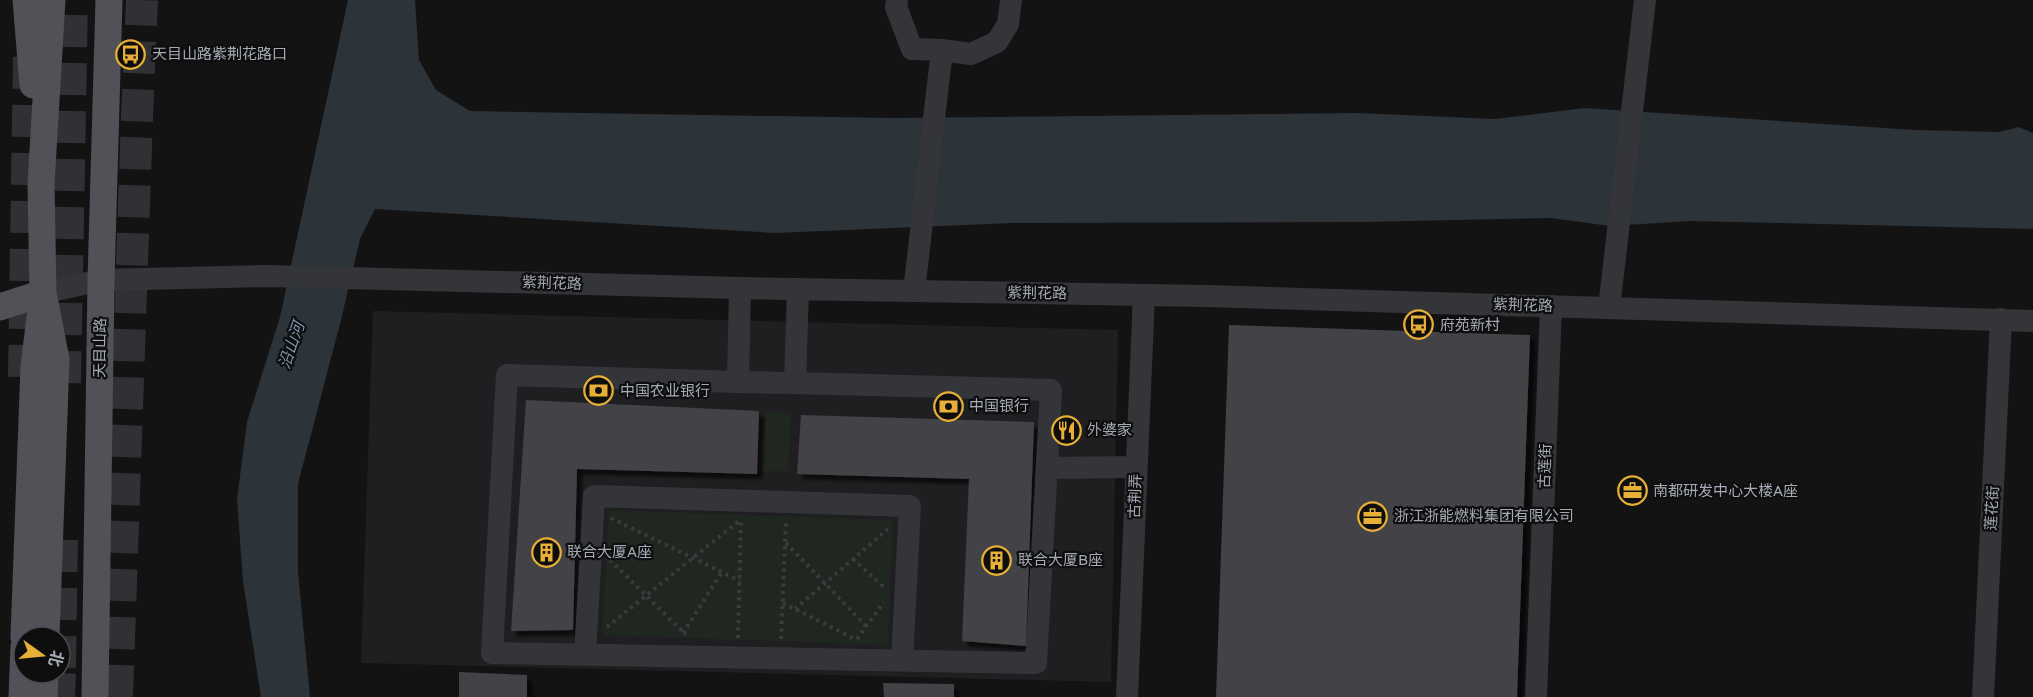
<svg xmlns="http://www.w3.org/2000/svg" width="2033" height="697" viewBox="0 0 2033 697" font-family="'Golos Text','Noto Sans SC',sans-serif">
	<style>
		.built { fill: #1f1f21 }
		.green { fill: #1f2720 }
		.water { fill: #2c3339 }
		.building { fill: #424347; filter: url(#shadow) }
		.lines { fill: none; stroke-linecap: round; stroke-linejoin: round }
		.highway-tunnel { stroke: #303134; stroke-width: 32; stroke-dasharray: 32 16; stroke-linecap: butt }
		.path { stroke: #3a3c40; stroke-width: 4; stroke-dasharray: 3 4.5; stroke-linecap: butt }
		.minor { stroke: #343539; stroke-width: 22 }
		.major { stroke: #505258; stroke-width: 27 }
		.labels { text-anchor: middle; stroke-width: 4.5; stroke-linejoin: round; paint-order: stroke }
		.poi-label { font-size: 15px; fill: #a5aab4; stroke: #0e0e0f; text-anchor: start }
		.street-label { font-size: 15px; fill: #a5aab4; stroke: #0e0e0f }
		.water-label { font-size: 16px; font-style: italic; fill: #7d97ae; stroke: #0e0e0f }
	</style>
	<defs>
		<filter id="shadow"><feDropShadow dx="5.5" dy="5.5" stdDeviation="1.5" flood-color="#0009"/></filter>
	</defs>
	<rect width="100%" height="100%" fill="#131314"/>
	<path class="built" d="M373,311L1118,330L1111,682L361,663Z"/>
	<path class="green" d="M765,411L791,413L788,471H762Z
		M609,510L893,520L888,645L602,635Z"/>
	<path class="water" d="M348,0H415L419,60L436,90L470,111L891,118L1358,113L1495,119L1584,108L1915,130L1999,132L2019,127L2033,133V229L1690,221L1610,226L1551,218L1363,222L1012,223L775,233L375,209L360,239L341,320L298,484V572L310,697H261L243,581L237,499L247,422L280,317Z"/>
	<path class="building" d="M1229,325L1530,335L1517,697H1216Z
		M526,400L759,411L757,474L577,469L573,630L511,631Z
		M801,415L1034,422L1026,646L962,641L969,479L797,474Z
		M459,672L527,675V697H459Z
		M883,683L954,684V697H884Z"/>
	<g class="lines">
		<path class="highway-tunnel" d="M24,377L29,55
			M65,383L72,0
			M60,668L62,535
			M59,697L60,673
			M117,697L137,117L142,0"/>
		<path class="path" d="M611,518L740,581
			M786,543L866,626
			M853,559L886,589
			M610,560L686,635
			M783,603L855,639
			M795,609L888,529
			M607,627L739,521
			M683,633L722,572
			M738,638L741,520
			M781,639L786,521
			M857,639L884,602"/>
		<path class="minor" d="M897,0L896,7L912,49L942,50L971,54L997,42L1008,24L1011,0
			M740,288L738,382L507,375L492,653L1036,663L1051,390L795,383L798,289
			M914,291L942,50
			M43,293L101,280L268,276L740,288L1206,296L2033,321
			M1609,308L1645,0
			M738,382L795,383
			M1047,468L1136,467
			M585,655L594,496L910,506L902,660
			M1127,697L1144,295
			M1536,697L1551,306
			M1983,697L2001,319"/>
		<path class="major" d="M26,0L33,85
			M0,307L43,293
			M24,637L34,366L40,318
			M46,637L56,359L43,293L41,184L52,0
			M22,697L24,647
			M44,697L45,673
			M95,697L101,280L109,0"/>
	</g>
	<defs>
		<symbol id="bus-ring" viewBox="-11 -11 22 22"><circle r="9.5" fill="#0e0e0f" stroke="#e8af37" stroke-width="1.5"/><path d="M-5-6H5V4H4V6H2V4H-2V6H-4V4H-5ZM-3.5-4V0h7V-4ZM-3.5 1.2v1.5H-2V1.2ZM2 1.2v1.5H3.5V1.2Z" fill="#e8af37"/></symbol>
		<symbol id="bank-ring" viewBox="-11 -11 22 22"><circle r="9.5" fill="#0e0e0f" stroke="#e8af37" stroke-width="1.5"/><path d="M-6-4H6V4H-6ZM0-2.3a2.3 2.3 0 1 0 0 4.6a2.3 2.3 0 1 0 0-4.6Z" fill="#e8af37"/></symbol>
		<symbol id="restaurant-ring" viewBox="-11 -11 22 22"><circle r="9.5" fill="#0e0e0f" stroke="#e8af37" stroke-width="1.5"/><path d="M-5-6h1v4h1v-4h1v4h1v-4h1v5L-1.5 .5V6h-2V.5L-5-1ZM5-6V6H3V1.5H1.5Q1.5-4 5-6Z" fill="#e8af37"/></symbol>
		<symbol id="office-ring" viewBox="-11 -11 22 22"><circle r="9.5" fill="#0e0e0f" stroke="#e8af37" stroke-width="1.5"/><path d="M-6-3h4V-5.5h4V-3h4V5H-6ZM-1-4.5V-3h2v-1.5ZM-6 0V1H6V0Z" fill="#e8af37"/></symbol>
		<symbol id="building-ring" viewBox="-11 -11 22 22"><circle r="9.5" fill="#0e0e0f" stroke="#e8af37" stroke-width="1.5"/><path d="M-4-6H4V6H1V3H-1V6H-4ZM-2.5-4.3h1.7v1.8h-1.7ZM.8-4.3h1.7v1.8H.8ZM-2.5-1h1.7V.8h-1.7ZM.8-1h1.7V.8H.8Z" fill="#e8af37"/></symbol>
	</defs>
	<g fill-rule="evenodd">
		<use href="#bus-ring" x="114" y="38" width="33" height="33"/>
		<use href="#bus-ring" x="1402" y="308" width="33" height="33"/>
		<use href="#bank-ring" x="582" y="374" width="33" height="33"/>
		<use href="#bank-ring" x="932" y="390" width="33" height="33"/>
		<use href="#restaurant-ring" x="1050" y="414" width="33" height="33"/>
		<use href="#office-ring" x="1616" y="474" width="33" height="33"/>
		<use href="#office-ring" x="1356" y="500" width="33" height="33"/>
		<use href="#building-ring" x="530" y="536" width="33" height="33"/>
		<use href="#building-ring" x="980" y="544" width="33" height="33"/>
	</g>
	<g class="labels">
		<g class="poi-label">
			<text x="152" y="59">天目山路紫荆花路口</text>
			<text x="1440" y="330">府苑新村</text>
			<text x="620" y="396">中国农业银行</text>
			<text x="969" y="411">中国银行</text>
			<text x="1087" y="435">外婆家</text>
			<text x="1653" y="496">南都研发中心大楼A座</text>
			<text x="1394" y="521">浙江浙能燃料集团有限公司</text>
			<text x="567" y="557">联合大厦A座</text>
			<text x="1018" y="565">联合大厦B座</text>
		</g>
		<g class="street-label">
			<text transform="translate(552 283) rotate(2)" y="5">紫荆花路</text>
			<text transform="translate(1037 293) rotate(1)" y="5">紫荆花路</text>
			<text transform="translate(1523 305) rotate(2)" y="5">紫荆花路</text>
			<text transform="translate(100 348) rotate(-89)" y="5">天目山路</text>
			<text transform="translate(1545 466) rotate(-88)" y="5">古莲街</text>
			<text transform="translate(1135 496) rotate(-88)" y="5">古荆弄</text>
			<text transform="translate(1992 508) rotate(-87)" y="5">莲花街</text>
		</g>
		<g class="water-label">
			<text transform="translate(291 345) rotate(-71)" y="6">沿山河</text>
		</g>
	</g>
	<g transform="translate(42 655) rotate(105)"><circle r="28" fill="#0e0e0f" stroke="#4a4c51" stroke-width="1.5"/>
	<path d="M0-4.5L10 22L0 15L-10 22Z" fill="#e8af37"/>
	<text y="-9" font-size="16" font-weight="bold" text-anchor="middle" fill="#a5aab4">北</text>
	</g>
</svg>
